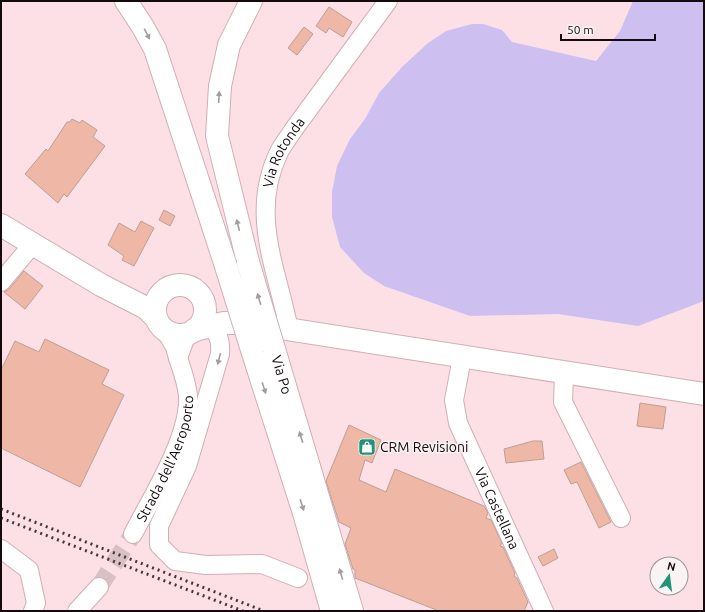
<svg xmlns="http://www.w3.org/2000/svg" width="705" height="612" viewBox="0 0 705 612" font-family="Ubuntu,sans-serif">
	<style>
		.water { fill: #cdc0f0 }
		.building { fill: #efb8a6; stroke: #bd9e94 }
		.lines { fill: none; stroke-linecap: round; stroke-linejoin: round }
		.minor-tunnel { stroke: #d9c0c4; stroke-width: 18; stroke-dasharray: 18 9; stroke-linecap: butt }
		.minor-casing { stroke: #d0aeb5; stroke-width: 20 }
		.major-casing { stroke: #d0aeb5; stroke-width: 24 }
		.highway-casing { stroke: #d0aeb5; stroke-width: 24 }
		.minor { stroke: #fff; stroke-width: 18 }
		.major { stroke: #fff; stroke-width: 22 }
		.highway { stroke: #fff; stroke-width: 22 }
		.rail { stroke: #46373a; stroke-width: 3; stroke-dasharray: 2 4; stroke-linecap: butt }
		.highway-bridge-casing { stroke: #d0aeb5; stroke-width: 24; stroke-linecap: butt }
		.highway-bridge { stroke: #fff; stroke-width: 22 }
		.oneway { fill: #a19d9e }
		.labels { text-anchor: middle; stroke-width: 3; stroke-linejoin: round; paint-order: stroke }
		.street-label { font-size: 14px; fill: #14090c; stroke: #faf3f4 }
		.poi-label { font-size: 14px; fill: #14090c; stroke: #faf3f4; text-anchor: start }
	</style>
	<rect width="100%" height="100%" fill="#fce0e5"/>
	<path class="water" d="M633,1H704V301L638,326L558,314L470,316L384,286L364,273L340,247L332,217V192L337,166L350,139L365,119L379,93L402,67L428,43L446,31L472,24H483L502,30L512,42L596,61L620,31Z"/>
	<path class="building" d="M329,7L352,22L343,37L329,28L326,33L316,26Z
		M304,27L313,34L297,55L288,48Z
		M72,119L80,123L82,120L97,130L93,137L105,146L67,197L64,194L58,203L25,174L46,149L48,151L67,122H70Z
		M164,210L175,216L170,226L159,220Z
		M141,221L154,228L134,266L122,260L124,256L108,245L119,223L135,232Z
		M24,271L43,286L25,309L4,292L9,289Z
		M45,339L109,370L102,384L124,395L80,487L1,448V370L15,341L39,352Z
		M640,403L666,407L663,429L637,426Z
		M349,425L381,440L372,463L365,460L359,480L386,492L395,469L484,506L488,513L486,518L491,520L502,543L500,546L503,547L515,573L514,576L517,578L528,602L524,611H439L355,578V570L353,569L345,544L351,528L339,522L326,481Z
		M533,441H542L544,459L506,463L504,449Z
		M581,462L611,522L599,528L577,482L571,484L564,470Z
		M554,549L558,558L543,566L538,557Z"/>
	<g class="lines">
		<path class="minor-tunnel" d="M99,587L133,534"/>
		<defs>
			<g id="minor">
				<path d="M1,282L32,245"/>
				<path d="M207,326C219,331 221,341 220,354L187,466L159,526V545L175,561L206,565L262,564L298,578"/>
				<path d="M165,330L175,347L178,358L185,339L190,332"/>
				<path id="s1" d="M289,330C277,268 249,214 279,152C283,144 289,137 294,129L388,1"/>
				<path id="s2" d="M462,358L454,400L458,423L544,611"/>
				<path d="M564,373L563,402L621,518"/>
				<path id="s3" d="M133,534C152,497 190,437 188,396C187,383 182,370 178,358"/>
				<path d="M1,549L29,570L36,603L33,611"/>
				<path d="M77,611L99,587"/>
			</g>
			<path id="major" d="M1,225L101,285L146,308L156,318
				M155 310a25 25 0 1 1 50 0a25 25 0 1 1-50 0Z
				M194,330L224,323H248L704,394"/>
			<g id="highway">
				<path d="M126,1L143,27L155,49L225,263"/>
				<path d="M248,262L217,136L220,86L229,45L251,1"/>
				<path id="s4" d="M274,349L352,611"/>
				<path d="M252,350L304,513L332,611"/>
			</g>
		</defs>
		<use href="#minor" class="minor-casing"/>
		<use href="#major" class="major-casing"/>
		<use href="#highway" class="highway-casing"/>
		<use href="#minor" class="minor"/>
		<use href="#major" class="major"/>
		<use href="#highway" class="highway"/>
		<path class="rail" d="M1,509L264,611
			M1,518L243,611"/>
		<defs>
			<path id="highway-bridge" d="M248,262L274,349
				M225,263L252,350"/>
		</defs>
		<use href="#highway-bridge" class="highway-bridge-casing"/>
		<use href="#highway-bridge" class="highway-bridge"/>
	</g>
	<defs><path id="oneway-solid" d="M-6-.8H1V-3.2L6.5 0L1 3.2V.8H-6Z"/></defs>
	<g class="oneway">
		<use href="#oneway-solid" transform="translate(147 34) rotate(63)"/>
		<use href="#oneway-solid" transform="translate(219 97) rotate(-87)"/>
		<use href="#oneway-solid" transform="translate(238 225) rotate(-104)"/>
		<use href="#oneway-solid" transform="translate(259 299) rotate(-107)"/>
		<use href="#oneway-solid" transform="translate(219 359) rotate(104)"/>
		<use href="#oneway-solid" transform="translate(264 388) rotate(72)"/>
		<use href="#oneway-solid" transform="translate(301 437) rotate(-107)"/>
		<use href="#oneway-solid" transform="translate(302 505) rotate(72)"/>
		<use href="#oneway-solid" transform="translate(341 574) rotate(-106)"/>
	</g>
	<defs>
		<symbol id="shop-square" viewBox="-11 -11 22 22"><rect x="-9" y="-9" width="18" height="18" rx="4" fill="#1f9478" stroke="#faf3f4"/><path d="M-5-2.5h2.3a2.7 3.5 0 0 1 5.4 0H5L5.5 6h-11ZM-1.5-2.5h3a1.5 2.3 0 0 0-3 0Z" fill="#fff"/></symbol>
	</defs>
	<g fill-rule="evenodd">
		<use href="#shop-square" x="357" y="437" width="20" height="20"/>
	</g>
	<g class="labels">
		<g class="street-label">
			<text dy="5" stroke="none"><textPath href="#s1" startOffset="184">Via Rotonda</textPath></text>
			<text dy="5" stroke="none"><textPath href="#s4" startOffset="27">Via Po</textPath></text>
			<text dy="5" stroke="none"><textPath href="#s3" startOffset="83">Strada dell'Aeroporto</textPath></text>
			<text dy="5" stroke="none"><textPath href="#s2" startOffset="160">Via Castellana</textPath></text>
		</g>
		<g class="poi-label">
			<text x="380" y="452">CRM Revisioni</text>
		</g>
	</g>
	<rect width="705" height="612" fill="none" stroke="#14090c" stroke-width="4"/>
	<g transform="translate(669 576) rotate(14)"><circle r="19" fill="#faf3f4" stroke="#9e9597"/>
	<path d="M0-3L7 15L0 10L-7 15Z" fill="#1f9478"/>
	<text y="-6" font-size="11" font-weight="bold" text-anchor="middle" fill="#14090c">N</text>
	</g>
	<path d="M561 34v6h94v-6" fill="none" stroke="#14090c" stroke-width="2"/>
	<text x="567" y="34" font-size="12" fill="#14090c" stroke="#faf3f4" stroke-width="3" paint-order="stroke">50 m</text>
</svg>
